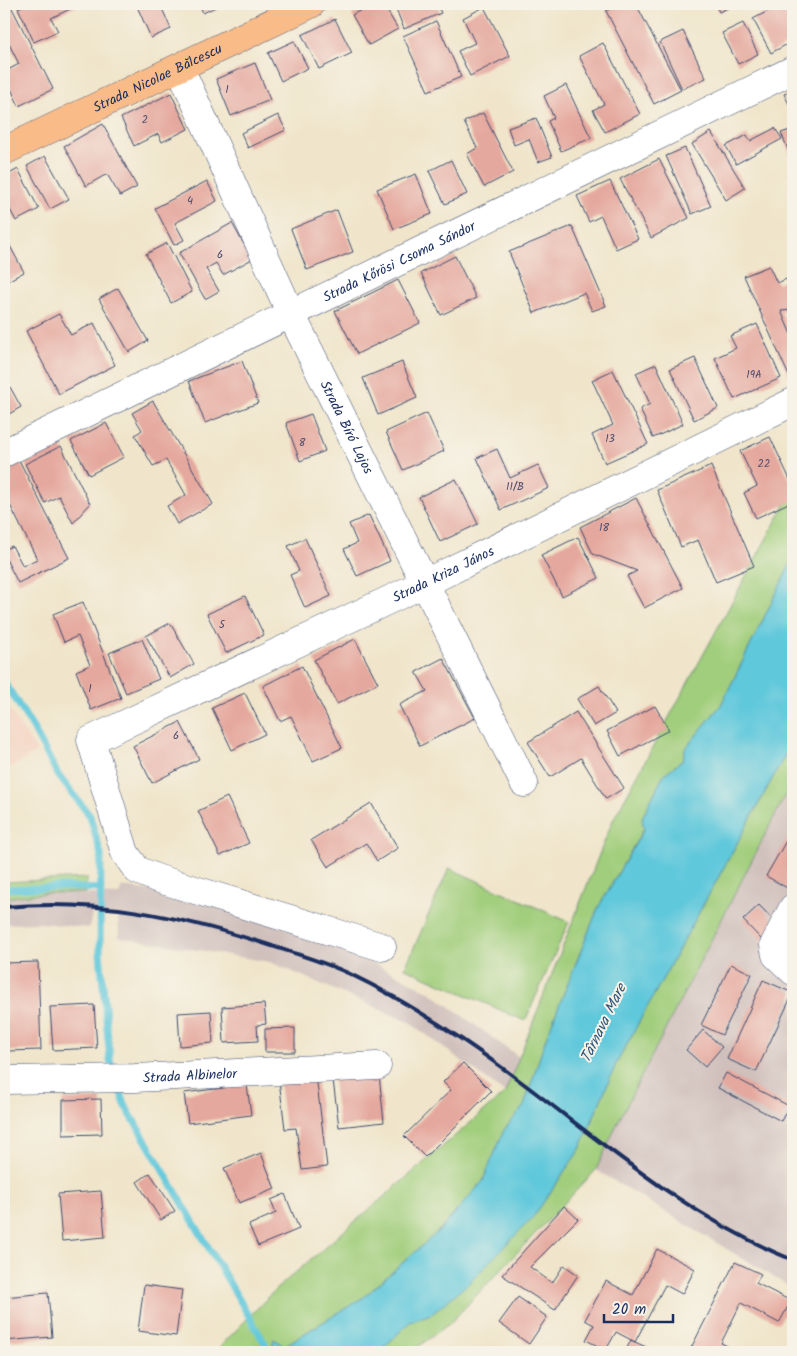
<svg xmlns="http://www.w3.org/2000/svg" width="797" height="1356" viewBox="0 0 797 1356" font-family="Kalam,sans-serif">
	<style>
		.built { fill: #f4d3c1 }
		.industrial { fill: #d0c0bc }
		.green { fill: #a1ce7b; stroke: #5e7e6c }
		.water { fill: #5fc8db; stroke: #3d7c9c }
		.lines { fill: none; stroke-linecap: round; stroke-linejoin: round }
		.stream { stroke: #5fc8db; stroke-width: 7 }
		.building { fill: #e5a89e }
		.minor-casing { stroke: #3b4a6e; stroke-width: 29 }
		.major-casing { stroke: #3b4a6e; stroke-width: 29 }
		.minor { stroke: #fff; stroke-width: 28 }
		.major { stroke: #f9bc89; stroke-width: 28 }
		.rail { stroke: #1b2f5e; stroke-width: 4 }
		.labels { text-anchor: middle; stroke-width: 4; stroke-linejoin: round; paint-order: stroke }
		.number-label { font-size: 11px; fill: #4e4d6e }
		.street-label { font-size: 14px; fill: #1b2f5e; stroke: #f7f3e8 }
		.water-label { font-size: 15px; font-style: italic; fill: #2c557d; stroke: #f7f3e8 }
	</style>
	<rect width="100%" height="100%" fill="#f7f3e8"/>
	<filter id="ink" filterUnits="userSpaceOnUse"><feTurbulence type="fractalNoise" baseFrequency=".02" numOctaves="2"/><feDisplacementMap in="SourceGraphic" scale="10" xChannelSelector="R" yChannelSelector="G"/><feConvolveMatrix kernelMatrix="1 2 1 2 8 2 1 2 1" color-interpolation-filters="sRGB"/></filter>
	<filter id="wash" filterUnits="userSpaceOnUse"><feTurbulence type="fractalNoise" baseFrequency=".0096" numOctaves="4" result="noise"/><feDisplacementMap in="SourceGraphic" scale="20" xChannelSelector="R" yChannelSelector="G"/><feGaussianBlur stdDeviation="1.12" result="paint"/><feColorMatrix in="noise" values="0 0 0 0 0 0 0 0 0 0 0 0 0 0 0 0 0 1.4 0 .05"/><feComposite in="paint" operator="in"/></filter>
	<g filter="url(#wash)">
		<rect width="100%" height="100%" fill="#f0e5ca"/>
		<path class="built" d="M4,702L37,751L4,772Z"/>
		<path class="industrial" d="M793,780V1289L596,1170L618,1122Z
			M121,887L171,893L258,918L356,954L430,992L519,1057L505,1093L409,1022L270,962L119,937L118,916L92,914L89,928L41,923L4,924V898L44,893L120,895Z"/>
		<path class="green" d="M793,490V559L721,705L685,749L683,760L664,774L642,818L644,828L598,908L546,1038L524,1106L504,1130L483,1181L441,1229L364,1297L284,1346L274,1339L271,1352H215L274,1291L505,1093L612,822Z
			M793,741V780L618,1122L596,1170L449,1324L411,1352H379L410,1322L433,1313L534,1216L580,1149L616,1064Z
			M449,868L569,922L525,1021L405,968Z
			M87,878L86,893H44L4,898V882Z"/>
		<path class="water" d="M793,559V741L616,1064L580,1149L534,1216L471,1281L433,1313L410,1322L379,1352H271L274,1339L284,1346L364,1297L441,1229L483,1181L504,1130L524,1106L546,1038L598,908L644,829L642,818L664,774L683,760L685,749L721,705Z"/>
		<g class="lines">
			<path class="stream" d="M4,681L33,728L58,775L90,816L101,855L100,953L110,1060L114,1072
				M4,889L64,887L101,889
				M118,1085L126,1107L270,1352"/>
		</g>
		<g id="blocks">
			<path class="building" d="M27,4H81L51,18L58,31L34,42L18,8Z
				M136,4H160L171,29L151,38Z
				M199,4H222L203,13Z
				M372,4H383L398,29L369,45L352,15Z
				M394,4H437L441,13L404,29Z
				M621,4H636L681,90L654,104L606,11Z
				M715,4H737L719,12Z
				M771,4H793V41L771,53L753,19L774,8Z
				M11,6L53,89L19,106L4,74V72L19,64L4,34V10Z
				M484,7L510,56L470,76L458,51L475,43L463,18Z
				M335,19L352,53L319,69L302,35Z
				M436,21L461,77L428,91L403,36Z
				M743,23L758,54L738,64L722,33Z
				M683,31L706,78L682,89L660,42Z
				M294,41L308,68L281,81L268,53Z
				M603,43L640,114L605,132L593,110L604,104L579,56Z
				M255,63L270,100L231,116L216,79Z
				M566,85L591,138L561,151L548,121L554,118L544,96Z
				M793,90V112L784,94Z
				M171,93L188,129L162,142L158,134L134,146L121,118Z
				M4,100L10,113L4,116Z
				M483,113L513,172L484,187L467,154L477,148L464,122Z
				M278,115L286,130L248,148L241,133Z
				M536,118L552,157L538,162L529,139L514,145L508,128Z
				M103,124L137,187L120,196L107,174L86,186L64,146Z
				M775,128L782,139L736,164L726,146L747,135L750,141Z
				M793,129V161L781,133Z
				M711,132L745,188L726,200L692,144Z
				M685,148L711,206L692,214L666,156Z
				M45,156L69,199L50,209L27,166Z
				M659,159L689,218L651,238L620,179Z
				M451,160L467,194L445,204L429,171Z
				M18,169L39,209L16,221L4,198V177Z
				M793,171V184L788,173Z
				M416,174L432,214L394,229L377,189Z
				M207,181L217,201L175,223L184,240L174,245L155,208Z
				M610,181L638,239L616,249L601,216L589,222L577,196Z
				M337,210L353,252L307,270L291,229Z
				M232,223L252,259L223,275L216,263L206,269L219,291L205,299L179,253Z
				M572,226L606,306L592,311L584,293L534,313L509,252Z
				M4,235L24,272L4,283Z
				M167,243L192,292L171,303L146,254Z
				M455,256L476,298L441,315L421,273Z
				M769,266L777,283L789,278L793,288V304L791,310L781,311L793,339V374L789,376L744,276Z
				M398,280L420,323L357,354L335,311Z
				M118,288L148,341L129,352L99,299Z
				M59,314L71,335L94,323L115,365L59,394L26,331Z
				M757,324L781,378L734,399L715,358L736,348L730,336Z
				M695,358L718,408L694,420L670,369Z
				M242,361L258,403L205,423L189,381Z
				M402,362L417,398L378,415L363,378Z
				M656,364L683,424L653,438L640,409L650,404L636,373Z
				M613,370L648,444L605,463L592,435L613,425L592,380Z
				M4,376L21,407L4,417Z
				M153,401L213,504L177,524L167,506L186,495L166,460L153,466L135,435L142,430L132,413Z
				M427,413L444,451L403,470L386,432Z
				M311,414L325,451L300,461L286,423Z
				M106,423L124,457L89,475L71,441Z
				M770,437L793,486V501L756,518L744,493L757,486L740,451Z
				M61,446L90,504L73,523L59,496L45,503L25,464Z
				M497,449L510,478L538,465L549,488L501,510L477,458Z
				M19,460L69,558L18,583L4,555V550L12,546L23,566L37,559L4,493V468Z
				M711,466L754,566L716,582L698,540L681,547L657,490Z
				M456,479L478,524L440,542L419,497Z
				M636,498L683,588L644,608L627,576L637,571L593,554L580,527Z
				M369,515L390,561L357,576L344,549L357,543L349,524Z
				M578,537L599,578L562,596L541,555Z
				M305,538L331,596L305,608L290,575L299,571L288,546Z
				M245,596L264,635L226,653L207,614Z
				M83,602L121,698L91,710L76,671L90,665L78,636L64,642L53,614Z
				M170,623L194,664L170,678L146,636Z
				M142,639L159,679L126,693L109,653Z
				M355,639L378,683L337,704L314,660Z
				M443,658L475,718L420,746L399,705L427,691L416,672Z
				M302,666L342,748L313,761L291,716L280,721L263,686Z
				M599,686L616,713L594,726L577,699Z
				M245,693L265,734L232,750L212,708Z
				M655,706L669,730L620,756L607,731Z
				M576,712L624,788L606,799L581,758L550,777L528,742Z
				M180,722L199,759L152,783L133,746Z
				M227,797L249,843L220,856L198,811Z
				M371,803L398,848L377,861L366,843L328,867L311,840Z
				M786,841L793,846V882L789,889L766,876Z
				M759,905L778,925L762,940L743,920Z
				M38,962L41,1050L7,1051L4,963Z
				M731,964L752,974L722,1035L701,1025Z
				M763,980L793,993L756,1072L727,1059Z
				M264,1004L266,1024L257,1025L258,1041L224,1043L222,1007Z
				M94,1005L97,1048L53,1050L50,1007Z
				M211,1011L213,1043L180,1046L178,1013Z
				M295,1028V1052H265V1029Z
				M703,1030L722,1047L705,1067L686,1050Z
				M463,1063L491,1091L425,1157L404,1136L451,1090L443,1082Z
				M726,1073L789,1106L781,1121L718,1088Z
				M316,1075L327,1167L302,1170L296,1128L285,1129L279,1080Z
				M379,1075L384,1122L339,1127L333,1080Z
				M247,1085L251,1115L188,1123L184,1093Z
				M101,1099L102,1134L63,1135V1100Z
				M261,1153L275,1189L239,1203L224,1168Z
				M150,1173L175,1211L161,1220L137,1182Z
				M101,1191L105,1237L62,1241L58,1194Z
				M285,1194L299,1229L258,1246L249,1225L276,1213L271,1200Z
				M564,1206L578,1219L530,1267L552,1283L564,1265L578,1275L555,1310L502,1275Z
				M657,1249L695,1269L682,1294L665,1285L635,1342L616,1332L606,1350L586,1340L594,1325L585,1320L606,1281L633,1295Z
				M735,1262L761,1274L756,1283L791,1301L779,1323L741,1303L721,1343L740,1352H689Z
				M144,1285L182,1290L176,1336L138,1331Z
				M48,1293L52,1337L4,1341V1297Z
				M518,1297L547,1317L529,1344L499,1323Z
				M631,1340L635,1342L657,1352H625Z"/>
		</g>
	</g>
	<g filter="url(#ink)">
		<use href="#blocks" fill-opacity="0" stroke="#3b4a6e" stroke-width="1"/>
		<g class="lines">
			<defs>
				<g id="minor">
					<path id="s1" d="M180,68L291,314L524,783"/>
					<path id="s2" d="M4,453L793,70"/>
					<path d="M793,908L774,945L776,955L793,971"/>
					<path id="s3" d="M382,947L156,878L137,870L125,853L91,740L425,583L793,402"/>
					<path id="s4" d="M4,1080L135,1078L377,1066"/>
				</g>
				<g id="major">
					<path id="s5" d="M4,151L311,4"/>
				</g>
			</defs>
			<use href="#minor" class="minor-casing"/>
			<use href="#major" class="major-casing"/>
			<use href="#minor" class="minor"/>
			<use href="#major" class="major"/>
			<path class="rail" d="M4,907C100,899 175,915 266,944C293,953 323,961 350,974C405,1000 459,1036 508,1072C600,1140 686,1217 793,1260"/>
		</g>
	</g>
	<g class="labels">
		<g class="number-label">
			<text x="227" y="93">1</text>
			<text x="145" y="123">2</text>
			<text x="190" y="204">4</text>
			<text x="220" y="258">6</text>
			<text x="754" y="378">19A</text>
			<text x="610" y="442">13</text>
			<text x="302" y="446">8</text>
			<text x="764" y="467">22</text>
			<text x="515" y="490">11/B</text>
			<text x="604" y="531">18</text>
			<text x="222" y="628">5</text>
			<text x="90" y="692">1</text>
			<text x="176" y="739">6</text>
		</g>
		<g class="street-label">
			<text dy="5" stroke="none"><textPath href="#s5" startOffset="170">Strada Nicolae Bălcescu</textPath></text>
			<text dy="5" stroke="none"><textPath href="#s2" startOffset="439">Strada Kőrösi Csoma Sándor</textPath></text>
			<text dy="5" stroke="none"><textPath href="#s1" startOffset="396">Strada Bíró Lajos</textPath></text>
			<text dy="5" stroke="none"><textPath href="#s3" startOffset="785">Strada Kriza János</textPath></text>
			<text dy="5" stroke="none"><textPath href="#s4" startOffset="186">Strada Albinelor</textPath></text>
		</g>
		<g class="water-label">
			<text transform="translate(603 1023) rotate(-64)" y="5">Târnava Mare</text>
		</g>
	</g>
	<rect width="797" height="1356" fill="none" stroke="#f7f3e8" stroke-width="20"/>
	<path d="M604 1314v8h69v-8" fill="none" stroke="#1b2f5e" stroke-width="2.5"/>
	<text x="612" y="1314" font-size="15" fill="#1b2f5e" stroke="#f7f3e8" stroke-width="4" paint-order="stroke">20 m</text>
</svg>
